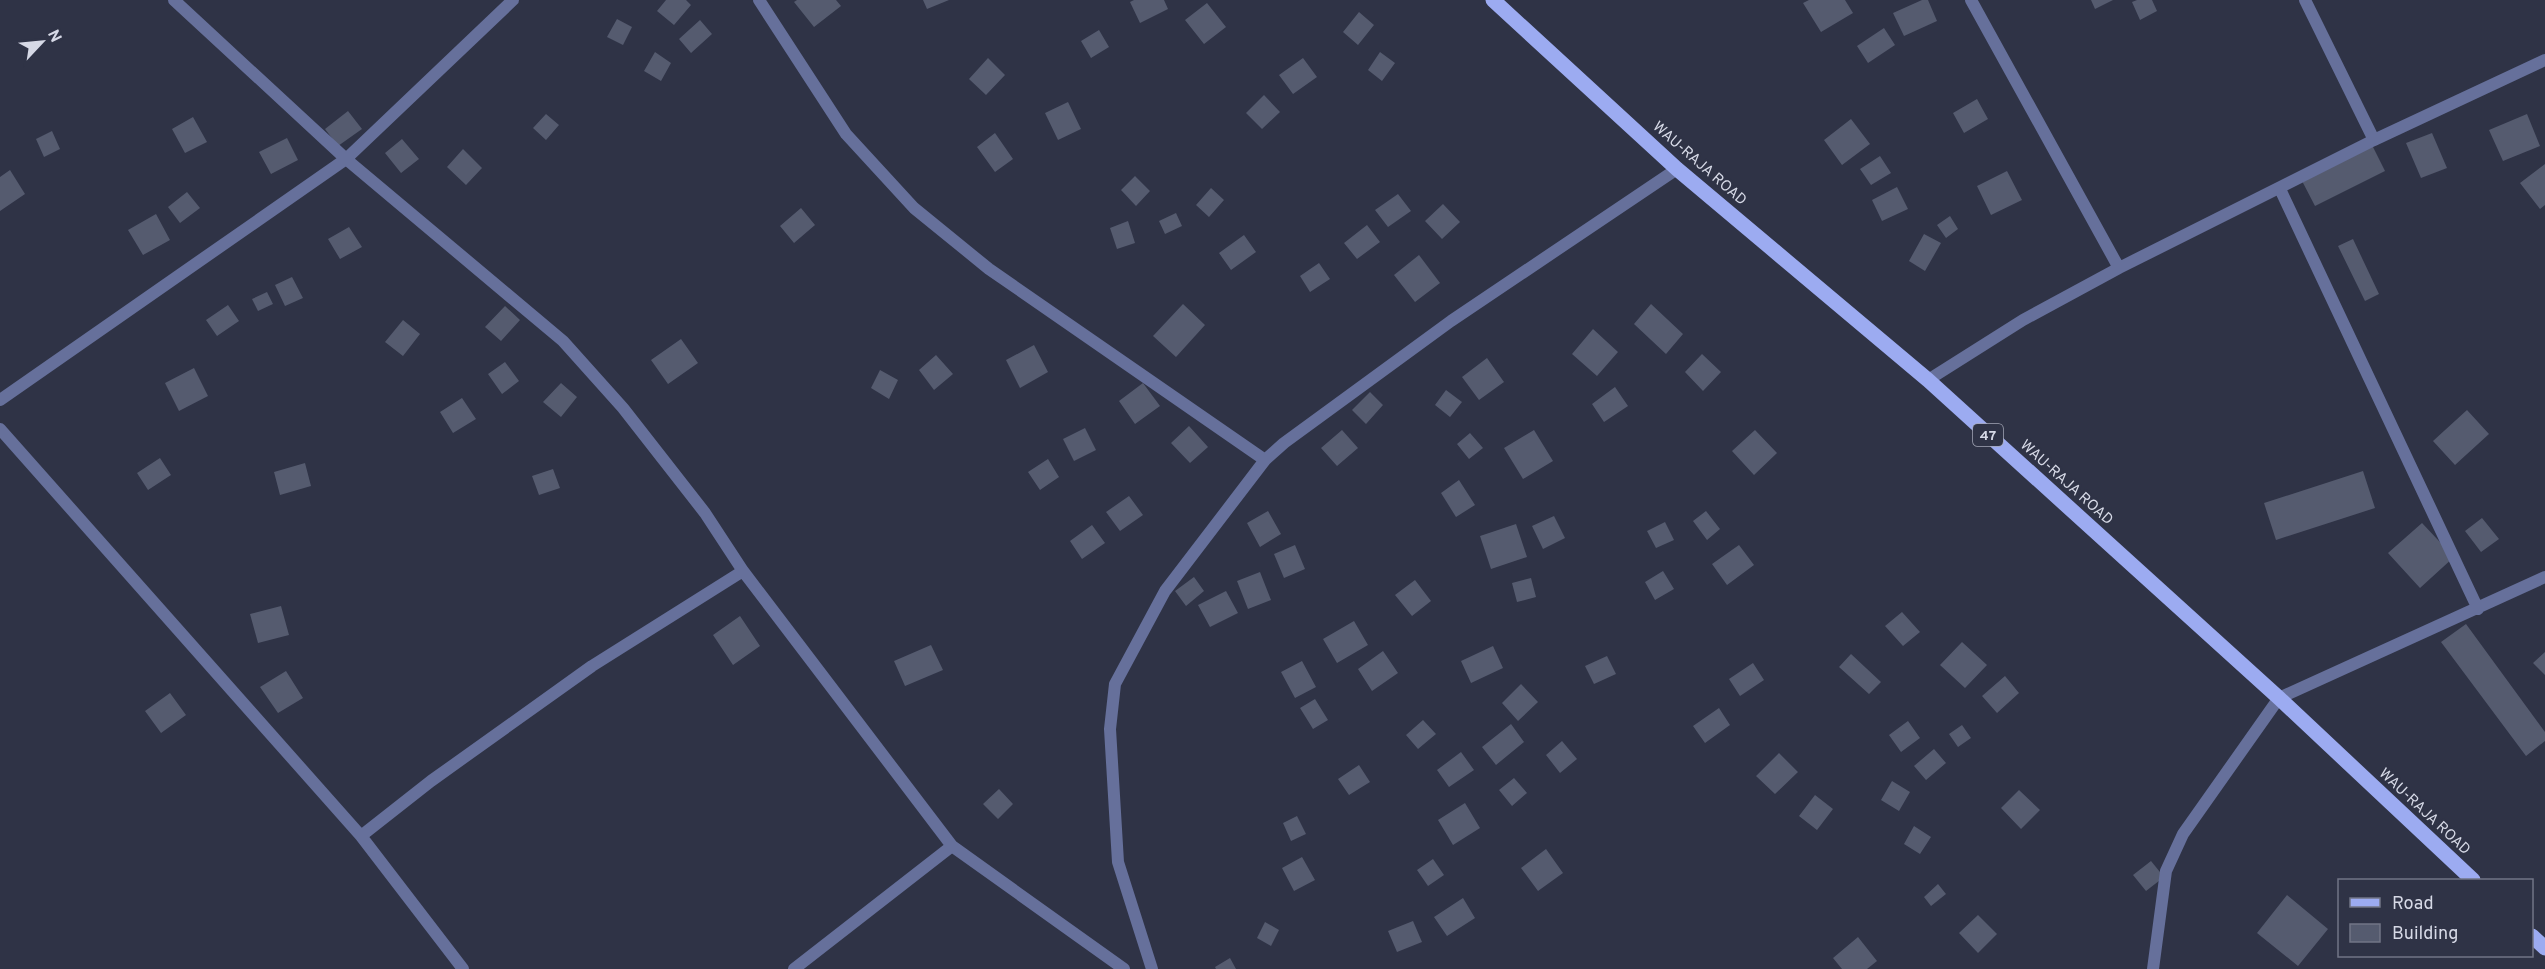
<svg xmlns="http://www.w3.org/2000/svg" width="2545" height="969" viewBox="0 0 2545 969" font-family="Overpass,sans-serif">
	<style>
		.building { fill: #555b6f }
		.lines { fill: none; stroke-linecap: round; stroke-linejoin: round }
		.street { stroke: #66709b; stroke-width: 12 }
		.primary { stroke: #9cabf1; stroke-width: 15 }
		.labels { text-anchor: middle; stroke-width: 4.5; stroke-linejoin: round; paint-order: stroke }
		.shield { fill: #2f3346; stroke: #a4a7b6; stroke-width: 1.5 }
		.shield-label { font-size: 14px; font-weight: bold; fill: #d6d9e6 }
		.street-label { font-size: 15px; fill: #d6d9e6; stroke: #2f3346 }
	</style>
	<rect width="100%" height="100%" fill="#2f3346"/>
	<path class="building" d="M666,0H686L691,5L674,25L657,11Z
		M797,0H836L841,6L814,27L794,2Z
		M923,0H949L927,9Z
		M1134,0H1164L1168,9L1140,23L1130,2Z
		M1809,0H1845L1853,13L1821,32L1803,3Z
		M1922,0H1928L1937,21L1904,36L1893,13Z
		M2091,0H2113L2095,9Z
		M2137,0H2152L2157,11L2140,20L2132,2Z
		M1207,3L1226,27L1204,44L1185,20Z
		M1359,12L1374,25L1358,45L1343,32Z
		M617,19L632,27L623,45L607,37Z
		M700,20L712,34L691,53L679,39Z
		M1884,28L1895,45L1868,63L1857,46Z
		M1099,30L1109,47L1091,58L1081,41Z
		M655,52L671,63L661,81L644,71Z
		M1380,52L1395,63L1382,81L1368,70Z
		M988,58L1005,75L986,95L969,79Z
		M1303,58L1317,77L1293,94L1279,75Z
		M1264,95L1280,112L1262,129L1246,113Z
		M1977,99L1988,119L1964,133L1953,113Z
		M1068,102L1081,129L1058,140L1045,113Z
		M348,111L362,129L338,146L325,129Z
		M546,114L559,125L546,140L533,128Z
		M2527,114L2540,146L2503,161L2489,130Z
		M193,117L207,142L185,153L172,129Z
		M1851,119L1870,144L1842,165L1824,140Z
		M52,131L60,149L44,157L36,139Z
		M995,133L1013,159L995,172L977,147Z
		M2432,133L2447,168L2421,178L2406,143Z
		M287,138L298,160L271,174L259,152Z
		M402,139L419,159L401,173L385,153Z
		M2371,143L2385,171L2315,206L2301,179Z
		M463,149L482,168L466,185L447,167Z
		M1880,156L1891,173L1871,185L1860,169Z
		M2545,164V205L2540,209L2520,183Z
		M10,170L25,194L0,211V177Z
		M2007,171L2022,200L1991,215L1977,186Z
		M1135,176L1150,191L1136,206L1121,190Z
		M1897,187L1908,209L1882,221L1872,200Z
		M1211,188L1224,200L1209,217L1196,205Z
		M187,192L200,208L180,223L168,207Z
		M1398,194L1411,211L1388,227L1375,210Z
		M1443,204L1460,222L1442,239L1425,221Z
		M801,208L815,225L794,243L780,226Z
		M1176,213L1182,226L1165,234L1159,221Z
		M156,214L170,240L143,255L128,230Z
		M1950,216L1958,229L1946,238L1937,225Z
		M1128,221L1135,243L1117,249L1110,228Z
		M1367,225L1380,242L1357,259L1344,243Z
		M349,227L362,247L340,259L328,239Z
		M1924,234L1941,243L1925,271L1909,261Z
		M1244,235L1256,252L1231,270L1219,253Z
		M2353,239L2379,294L2365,301L2338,246Z
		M1419,255L1440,283L1415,302L1394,275Z
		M1319,263L1330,279L1310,292L1300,276Z
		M292,277L303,298L285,306L275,285Z
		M267,292L273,304L258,311L252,299Z
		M1183,304L1205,325L1176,357L1153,336Z
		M1651,304L1683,334L1666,354L1634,324Z
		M228,305L239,321L217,336L206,320Z
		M505,306L520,320L501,341L485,327Z
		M403,320L420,334L403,356L385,342Z
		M1593,329L1618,352L1597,376L1572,354Z
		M681,339L698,363L668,384L651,360Z
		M1034,345L1048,372L1020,388L1006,360Z
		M1702,354L1721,372L1703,391L1685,372Z
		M936,355L953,374L934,390L919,370Z
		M1487,358L1504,382L1479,400L1462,377Z
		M505,362L519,381L502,394L488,374Z
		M194,368L208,396L179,411L165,383Z
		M880,370L898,380L889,399L871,388Z
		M561,383L577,397L561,417L543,402Z
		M1143,383L1160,406L1135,424L1119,401Z
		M1615,387L1628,406L1604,422L1592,404Z
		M1446,390L1462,402L1450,417L1435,405Z
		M1370,392L1383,405L1366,424L1352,410Z
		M462,398L476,419L453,433L440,412Z
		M2467,410L2489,434L2455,465L2433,441Z
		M1189,426L1208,447L1190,463L1171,443Z
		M1085,428L1096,450L1074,461L1063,439Z
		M1342,430L1358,448L1337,466L1321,448Z
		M1534,430L1553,461L1523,479L1504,448Z
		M1755,430L1777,453L1754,475L1732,451Z
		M1470,433L1483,448L1469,459L1457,444Z
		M160,458L171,475L148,490L137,473Z
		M1048,459L1059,477L1040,490L1028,472Z
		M305,463L311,486L280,495L274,472Z
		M553,469L560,488L539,495L532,476Z
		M2363,471L2375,508L2276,540L2264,503Z
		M1459,480L1475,505L1456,517L1441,493Z
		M1129,496L1143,515L1120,531L1106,512Z
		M1268,511L1281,534L1260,547L1247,523Z
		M1706,511L1720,529L1707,540L1693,521Z
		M1554,516L1565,538L1543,549L1532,526Z
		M2482,518L2499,539L2481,552L2465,531Z
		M1665,522L1674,540L1656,548L1647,531Z
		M2422,523L2454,557L2420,588L2388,553Z
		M1516,524L1527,557L1491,569L1480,536Z
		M1092,525L1105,543L1082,559L1070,541Z
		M1295,545L1305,569L1284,578L1274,554Z
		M1739,545L1754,565L1727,585L1712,564Z
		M1663,571L1674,589L1655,600L1645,582Z
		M1260,572L1271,600L1248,609L1237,581Z
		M1194,577L1204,591L1186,606L1175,591Z
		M1531,578L1536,597L1517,602L1512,583Z
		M1415,580L1431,601L1412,616L1395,595Z
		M1226,591L1238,613L1210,627L1198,605Z
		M281,606L289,635L258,643L250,614Z
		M1902,612L1920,632L1903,646L1885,626Z
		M740,616L760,646L733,665L713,635Z
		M1354,621L1368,645L1337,663L1323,639Z
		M2466,624L2545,732V741L2526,756L2441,642Z
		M1962,642L1987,665L1965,688L1940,665Z
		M931,645L943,670L905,686L894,661Z
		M1493,646L1503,668L1471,683L1461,661Z
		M1383,651L1398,673L1372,691L1358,669Z
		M2545,652V675L2533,663Z
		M1851,654L1881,682L1869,694L1839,667Z
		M1607,656L1616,674L1594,684L1585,666Z
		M1302,661L1316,687L1295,698L1281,672Z
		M1753,663L1764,680L1740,696L1729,679Z
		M286,671L303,698L278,713L260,687Z
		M2005,676L2019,693L1997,713L1982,696Z
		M1521,684L1538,702L1518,721L1502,703Z
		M170,693L186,715L161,733L145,711Z
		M1315,699L1328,720L1313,729L1300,708Z
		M1719,708L1730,725L1705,743L1693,726Z
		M1423,720L1436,734L1418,749L1406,735Z
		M1908,721L1920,738L1901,752L1889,735Z
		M1511,724L1524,742L1496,765L1482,747Z
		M1962,725L1971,738L1958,747L1949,734Z
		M1562,741L1577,759L1560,773L1546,755Z
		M1934,749L1946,763L1926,780L1914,766Z
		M1461,752L1474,770L1449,787L1437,770Z
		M1779,753L1798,772L1775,794L1756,776Z
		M1359,765L1370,782L1349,795L1338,779Z
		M1514,778L1527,793L1512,806L1499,790Z
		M1892,781L1910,792L1899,811L1881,800Z
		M999,789L1013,804L998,819L983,804Z
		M2019,790L2040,810L2021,829L2001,808Z
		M1815,795L1833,809L1817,830L1799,816Z
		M1465,803L1480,828L1453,845L1438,820Z
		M1297,816L1306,834L1291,841L1283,823Z
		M1914,826L1931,837L1920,854L1904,844Z
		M1546,849L1563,873L1538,891L1521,868Z
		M1302,857L1315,880L1294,891L1282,868Z
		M1433,859L1444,875L1428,886L1417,870Z
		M2151,861L2164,877L2146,891L2133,875Z
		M1938,884L1946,894L1931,906L1924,897Z
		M2287,895L2328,929L2298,966L2257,933Z
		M1463,898L1475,918L1447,936L1434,917Z
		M1978,915L1997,934L1978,953L1959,933Z
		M1413,921L1422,942L1397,952L1388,931Z
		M1265,922L1279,930L1271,946L1257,938Z
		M1858,937L1877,961L1867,969H1842L1833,958Z
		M1230,958L1236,969H1216L1215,967Z"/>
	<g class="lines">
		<path class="street" d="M174,0L346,159L563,341L623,408L705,513L743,571L952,846L1124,969
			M759,0L846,134L914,208L989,269L1265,460
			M1971,0L2119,268
			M2305,0L2374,140
			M2280,189L2478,609
			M1928,380L2023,320L2119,268L2374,140L2545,60
			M0,400L346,159L513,0
			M0,429L361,836L463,969
			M361,836L431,781L592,666L743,571
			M794,969L952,846
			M1152,969L1118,862L1110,729L1115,684L1165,591L1265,460L1284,443L1451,321L1677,169
			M2153,969L2166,871L2183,834L2279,698L2545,577"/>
		<path class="primary" d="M1493,0L1677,169L1928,380L2279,698L2473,880
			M2532,936L2545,948"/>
	</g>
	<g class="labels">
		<rect class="shield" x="1973" y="424" width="30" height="22" rx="4.5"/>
		<g class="shield-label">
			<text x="1988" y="440">47</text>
		</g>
		<g class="street-label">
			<text transform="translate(1700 163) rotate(41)" y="5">WAU-RAJA ROAD</text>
			<text transform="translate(2067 482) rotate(42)" y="5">WAU-RAJA ROAD</text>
			<text transform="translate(2425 811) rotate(43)" y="5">WAU-RAJA ROAD</text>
		</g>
	</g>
	<rect x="2338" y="879" width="195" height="78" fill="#2f3346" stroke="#727586" stroke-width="1.5"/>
	<rect x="2350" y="898" width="30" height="9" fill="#9cabf1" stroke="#727586" stroke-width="1.5"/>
	<text x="2392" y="909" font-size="18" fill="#d6d9e6">Road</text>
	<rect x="2350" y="924" width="30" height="18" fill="#555b6f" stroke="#727586" stroke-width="1.5"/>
	<text x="2392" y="939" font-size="18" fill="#d6d9e6">Building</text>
	<g transform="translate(42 42) rotate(64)" stroke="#2f3346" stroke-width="4.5" paint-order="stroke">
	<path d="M0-4.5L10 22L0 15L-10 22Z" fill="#d6d9e6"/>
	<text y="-9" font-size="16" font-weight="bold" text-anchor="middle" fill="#d6d9e6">N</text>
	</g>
</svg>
